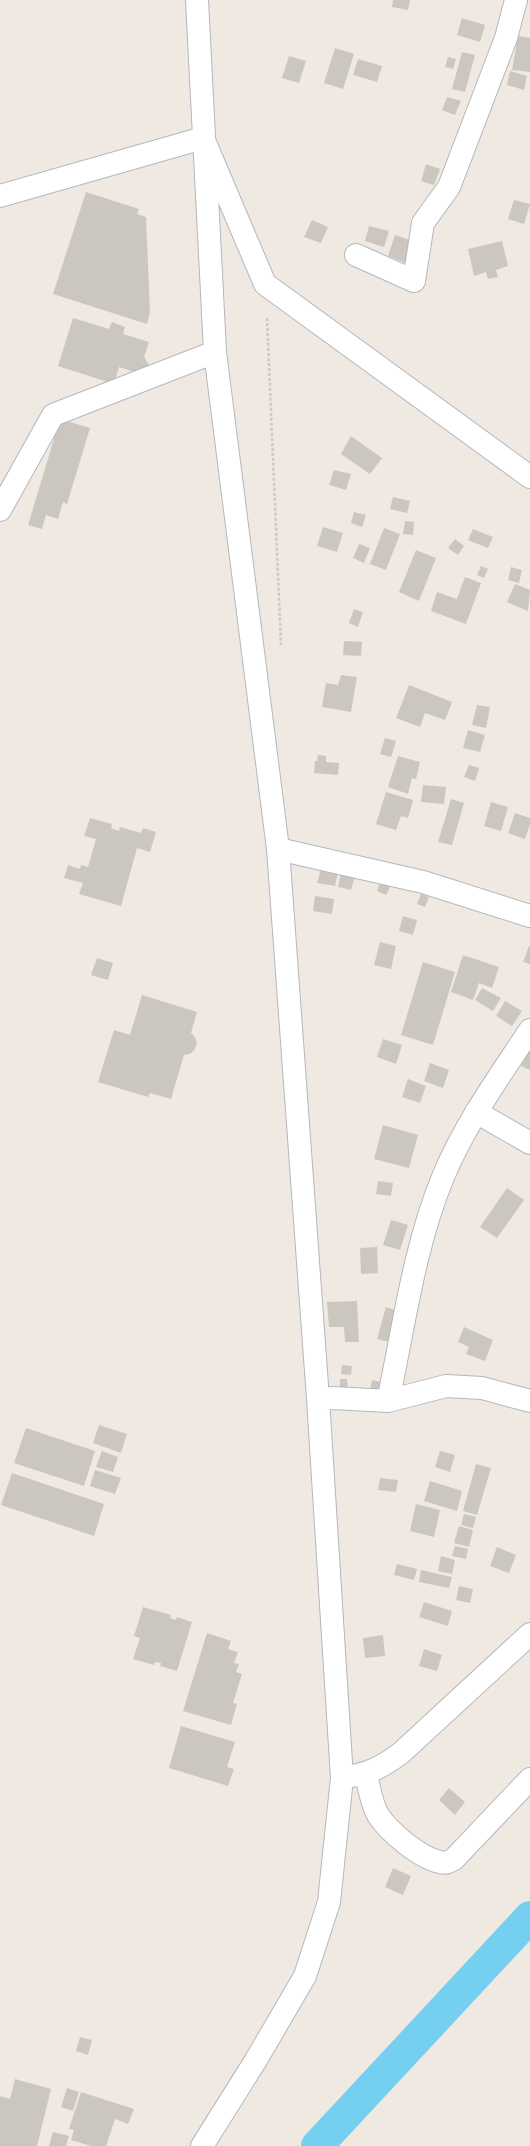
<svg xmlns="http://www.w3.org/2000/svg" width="530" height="2146" viewBox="0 0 530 2146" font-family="'PT Sans',sans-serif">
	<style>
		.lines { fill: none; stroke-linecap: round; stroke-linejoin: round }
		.canal { stroke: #75cff0; stroke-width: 32 }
		.building { fill: #cbc7bf }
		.minor-casing { stroke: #b4b7c1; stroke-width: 24 }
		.path { stroke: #c9c9c9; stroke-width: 2.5; stroke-dasharray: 3 2; stroke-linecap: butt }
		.minor { stroke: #fff; stroke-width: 22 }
	</style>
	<rect width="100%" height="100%" fill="#efe9e1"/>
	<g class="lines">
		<path class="canal" d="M317,2146L530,1917"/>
	</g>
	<path class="building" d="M393,0H410L408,10L392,7Z
		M462,18L485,25L480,42L457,35Z
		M518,36L530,38V72L512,70Z
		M335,48L354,54L343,89L324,83Z
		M462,52L475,55L465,92L452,89Z
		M289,56L306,61L299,83L282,78Z
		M448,57L456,59L453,69L445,67Z
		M358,59L382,66L377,82L353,75Z
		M510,71L527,76L524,90L507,85Z
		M447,97L461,101L455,115L442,110Z
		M426,164L440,169L434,185L421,181Z
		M86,192L139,209L137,214L146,217L150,312L147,324L53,294Z
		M514,200L530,204L524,224L508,219Z
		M312,220L328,227L321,243L304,237Z
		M369,226L389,231L384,247L365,241Z
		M395,235L418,243L411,265L388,256Z
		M502,241L508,266L496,270L498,277L488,279L486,272L474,276L468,249Z
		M73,318L109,329L112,322L125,327L123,334L149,342L144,357L149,365L141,374L119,367L114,384L58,366Z
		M60,419L90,428L67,504L63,502L58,519L46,515L42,529L28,525Z
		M351,436L382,458L370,474L341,454Z
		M334,470L351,474L346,490L329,485Z
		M393,497L410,501L407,513L390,509Z
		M354,512L366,515L362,527L351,523Z
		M405,521L414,522L413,535L403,534Z
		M323,527L343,533L337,552L317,546Z
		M384,528L400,534L386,570L370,564Z
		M473,529L493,537L488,548L468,540Z
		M455,539L464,546L458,555L448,548Z
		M359,544L370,548L364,563L353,558Z
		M416,550L436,558L419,601L399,592Z
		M481,566L488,569L484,578L477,575Z
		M511,567L522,570L519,583L508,580Z
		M465,577L481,583L466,624L431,611L437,592L457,599Z
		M515,584L530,590L528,611L507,602Z
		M354,609L363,612L358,627L349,623Z
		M344,641L362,642L361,656L343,655Z
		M341,675L357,677L351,712L322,707L326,683L338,685Z
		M409,685L452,702L445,720L425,713L420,727L396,718Z
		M477,705L490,707L486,728L472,725Z
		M468,730L485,735L480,752L463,748Z
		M385,738L396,741L391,757L380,754Z
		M318,755L326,756V762L339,763L338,775L314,773L315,761H317Z
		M398,756L420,762L416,779L412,778L408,794L388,787Z
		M469,765L479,768L475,781L464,777Z
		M423,785L446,787L444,804L421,802Z
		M386,792L413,800L408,818L401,816L396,830L376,824Z
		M451,799L464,803L452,845L438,842Z
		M491,802L508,807L501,831L484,826Z
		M515,813L530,818V824L525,839L508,833Z
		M90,818L112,824L111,828L119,831L120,827L141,833L143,828L156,832L150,852L137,848L121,906L79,894L83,883L64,878L68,865L80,869L81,865L88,867L96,839L84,836Z
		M321,869L338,872L335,886L317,883Z
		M341,873L355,876L351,890L338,887Z
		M380,883L390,887L386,895L377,891Z
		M421,894L429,897L425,907L417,904Z
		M315,896L334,899L332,914L313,911Z
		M403,916L417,920L413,935L399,931Z
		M380,942L396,946L391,969L374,965Z
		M529,946L530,947V964L523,962Z
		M463,955L499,967L492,988L479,983L473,1000L451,992Z
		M97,958L113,963L108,980L91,975Z
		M423,962L455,972L433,1045L401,1035Z
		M482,988L501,998L493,1011L475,1000Z
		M142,995L197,1012L191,1033L195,1037L197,1043L195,1049L190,1054L184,1055L171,1099L150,1093L148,1097L98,1082L114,1030L130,1035Z
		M505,1001L522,1011L512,1026L496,1016Z
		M383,1039L402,1045L396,1064L377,1057Z
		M528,1050L530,1051V1070L521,1066Z
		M430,1063L449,1070L443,1088L424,1081Z
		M408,1079L426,1086L420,1103L402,1097Z
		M383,1125L418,1135L409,1168L374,1159Z
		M378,1181L393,1183L391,1196L376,1194Z
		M507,1188L524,1200L497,1238L480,1227Z
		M391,1220L408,1225L400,1250L383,1245Z
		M377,1247L378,1273L361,1274L360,1248Z
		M357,1301L359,1342H345L344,1327H329L327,1302Z
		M386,1307L403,1313L394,1343L377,1339Z
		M464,1327L493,1340L485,1361L466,1354L469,1347L458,1342Z
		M342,1365L352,1366L351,1375L341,1374Z
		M340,1379H347L348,1394H340Z
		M372,1380L385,1383L381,1398L369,1395Z
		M99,1425L127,1434L121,1453L93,1443Z
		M26,1428L95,1451L84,1486L14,1463Z
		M102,1451L118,1457L113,1472L96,1467Z
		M440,1451L455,1455L450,1472L435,1467Z
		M476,1464L491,1468L477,1515L463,1511Z
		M95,1470L121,1478L115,1494L90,1486Z
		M12,1473L104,1504L94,1536L1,1505Z
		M380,1478L398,1480L396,1492L378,1490Z
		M430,1481L462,1491L457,1511L424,1501Z
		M416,1504L440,1510L434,1537L410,1531Z
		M464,1514L476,1517L473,1528L461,1525Z
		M459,1526L473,1530L469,1547L454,1543Z
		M455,1546L468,1549L466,1559L452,1556Z
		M497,1547L516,1555L509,1573L490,1566Z
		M441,1556L455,1560L452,1574L438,1571Z
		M397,1564L417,1569L414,1580L394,1575Z
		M421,1570L452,1577L449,1588L419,1582Z
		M459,1586L473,1589L470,1603L456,1600Z
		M424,1602L452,1611L448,1626L419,1617Z
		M143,1607L171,1615L170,1618L176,1620L177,1617L192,1622L177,1671L160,1666L161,1663L155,1662L154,1665L133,1659L140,1638L134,1636Z
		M207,1633L231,1641L228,1649L238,1652L234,1663L239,1664L236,1672L242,1674L233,1703L237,1704L231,1725L183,1711Z
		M383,1635L385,1656L365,1658L363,1638Z
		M424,1649L442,1655L437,1671L419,1666Z
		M181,1726L235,1742L227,1767L234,1769L228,1786L169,1768Z
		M449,1788L465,1802L455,1815L439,1800Z
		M393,1868L411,1876L403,1895L385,1887Z
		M80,2037L92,2040L88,2055L76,2051Z
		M15,2079L51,2089L37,2146H0V2096L10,2099Z
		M67,2088L79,2092L73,2111L61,2107Z
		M81,2092L134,2109L128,2124L115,2119L106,2146H91L71,2140L74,2130L69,2129Z
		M53,2132L69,2136L66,2146H49Z"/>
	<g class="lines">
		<defs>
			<path id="minor" d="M197,0L215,352L278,849L318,1399L342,1778L329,1902L305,1976L256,2060L202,2146
				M0,196L203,138L265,284L530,477
				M356,255L414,281L423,223L449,187L506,38L516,0
				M0,510L53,415L215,352
				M278,849L423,882L530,916
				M476,1112L530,1143
				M318,1399L334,1398L388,1401C404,1326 414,1247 443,1177C465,1124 499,1077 530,1030
				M388,1401L446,1386L482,1388L530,1401
				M366,1774C369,1787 371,1803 378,1815C389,1832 420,1858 440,1862C445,1864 449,1862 454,1859L530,1779
				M352,1776C371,1773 385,1765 401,1753L530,1634"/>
		</defs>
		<use href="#minor" class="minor-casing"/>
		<path class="path" d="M267,318L281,645"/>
		<use href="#minor" class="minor"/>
	</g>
</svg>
